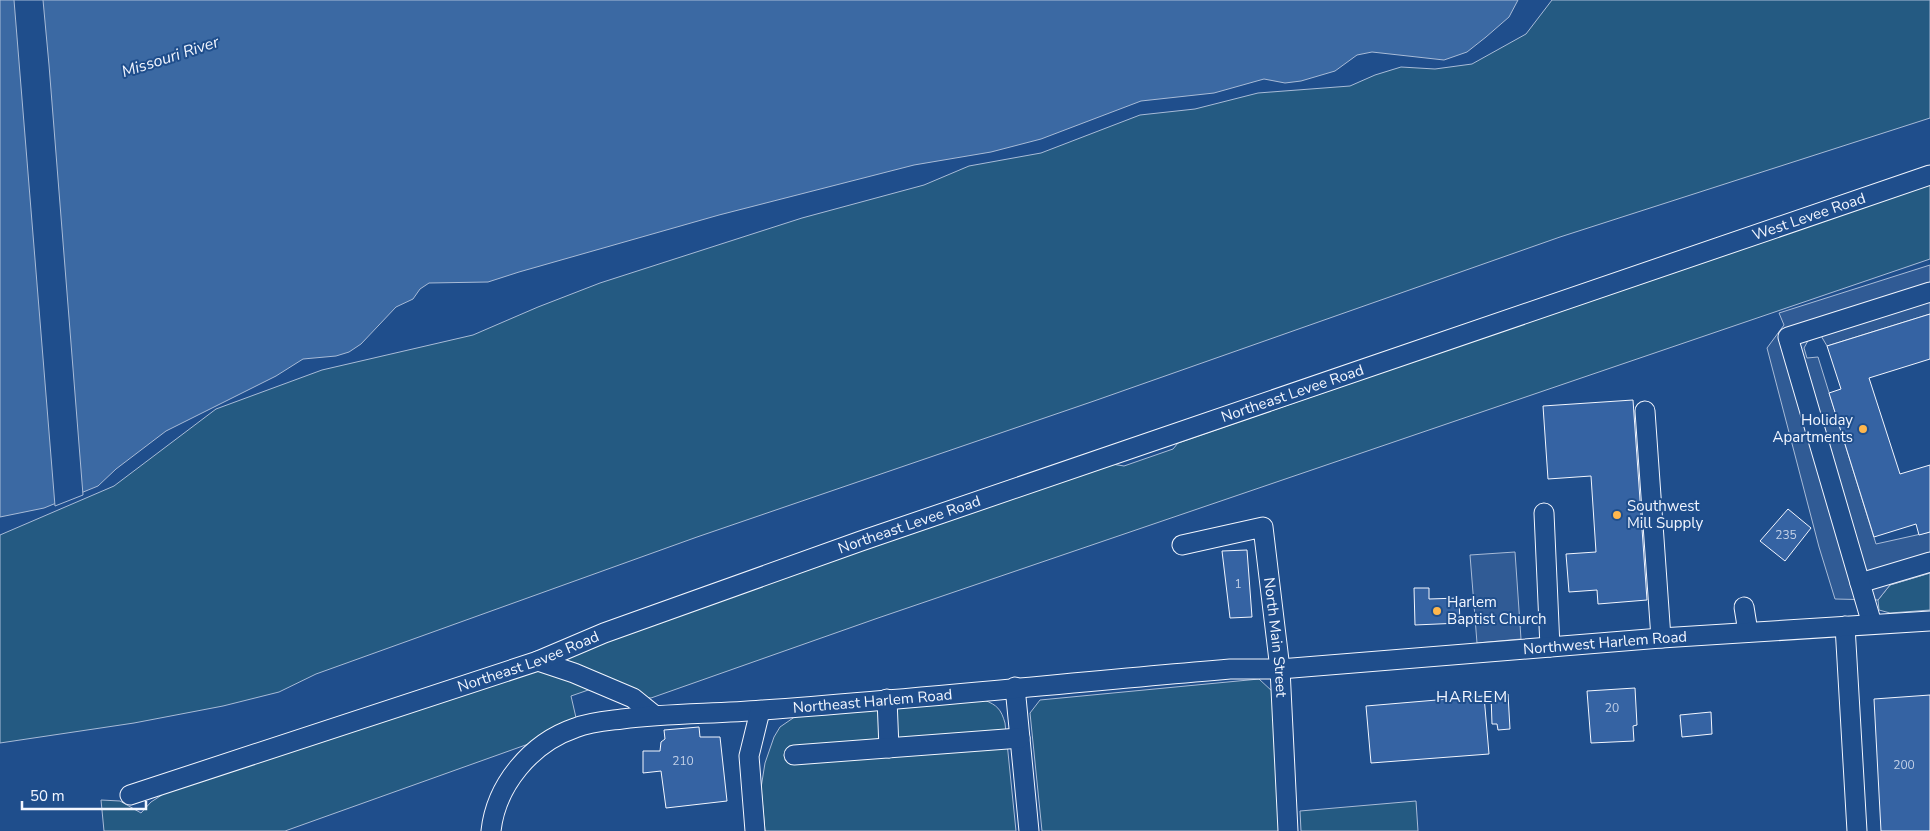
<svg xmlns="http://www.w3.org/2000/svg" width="1930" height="831" viewBox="0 0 1930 831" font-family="'Nunito Sans',sans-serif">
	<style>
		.green { fill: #245a82; stroke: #a8bbd7 }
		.parking { fill: #305b95; stroke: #a8bbd7 }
		.water { fill: #3b69a3; stroke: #a8bbd7 }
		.pier { fill: #1f4e8c; stroke: #a8bbd7 }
		.building { fill: #3563a3; stroke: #f2f6ff }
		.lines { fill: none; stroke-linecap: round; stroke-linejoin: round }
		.minor-casing { stroke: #f2f6ff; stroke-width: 21 }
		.minor { stroke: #1f4e8c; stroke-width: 19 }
		.poi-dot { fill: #ffb74d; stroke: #1f4e8c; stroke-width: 2 }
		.labels { text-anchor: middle; stroke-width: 4; stroke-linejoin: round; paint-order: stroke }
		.number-label { font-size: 12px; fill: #c3d1e8 }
		.street-label { font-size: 15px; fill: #f2f6ff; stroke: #1f4e8c }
		.poi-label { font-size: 15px; fill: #f2f6ff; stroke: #1f4e8c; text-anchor: start }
		.water-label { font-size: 16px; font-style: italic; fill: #f2f6ff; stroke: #1f4e8c }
		.neighbourhood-label { font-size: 16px; letter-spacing: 1px; fill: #f2f6ff; stroke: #1f4e8c }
	</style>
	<rect width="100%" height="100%" fill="#1f4e8c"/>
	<path class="green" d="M1552,0H1930V118L1560,237L1094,401L697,537L355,660L316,674L279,692L223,706L134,723L0,743V535L114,486L216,409L322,370L473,335L538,307L600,283L802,218L924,185L969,166L1041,153L1140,115L1195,109L1258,93L1350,86L1375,75L1401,67L1435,69L1472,64L1526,34Z
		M1930,183V259L878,618L651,698L643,697L564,660L566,655L924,528L1112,464L1124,466L1173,449L1178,443Z
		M1930,573V610L1890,613L1879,610L1878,600L1890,585Z
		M544,669L594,688L571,696L577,722L534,742L285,831H104L101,800L120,801L141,813L151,802L168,791L517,672Z
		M1259,679L1273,692L1279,831H1042L1030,713L1040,700Z
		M984,700C997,705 1001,709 1005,723L1016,831H765L761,788L765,763L774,737L780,727L796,716Z
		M1416,801L1418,831H1301L1300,811Z"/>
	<path class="parking" d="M1930,265V314L1827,346L1820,334L1810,337L1804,348L1807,358L1818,357L1876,544L1930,532V573L1890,585L1878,600L1835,599L1819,547L1767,348L1784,325L1779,313Z
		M1515,552L1521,639L1477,643L1470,555Z"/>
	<path class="water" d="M0,0H1518L1509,17L1486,37L1467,52L1444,60L1372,52L1357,55L1335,71L1301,81L1285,83L1264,79L1214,93L1141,101L1041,139L991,152L914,165L719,215L519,272L488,282L429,283L420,289L413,299L396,307L361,344L349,352L336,356L303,359L276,376L166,431L116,469L98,486L44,508L0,517Z"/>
	<path class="pier" d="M14,0H43L49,65L83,495L55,506Z"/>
	<path class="building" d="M1930,314V359L1869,378L1900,474L1930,465V532L1919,535L1916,524L1874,537L1829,393L1841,389L1827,346Z
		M1633,400L1647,600L1598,604L1597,590L1569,592L1566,554L1596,552L1591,476L1548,479L1543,406Z
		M1788,509L1811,528L1785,561L1760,541Z
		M1247,550L1252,617L1230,618L1222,551Z
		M1414,588H1429V599L1459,598L1460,623L1415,625Z
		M1635,688L1637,725L1633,726L1634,741L1591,743L1587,691Z
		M1508,694L1510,729L1498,730L1497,724H1492L1491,695Z
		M1930,695V831H1881L1874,699Z
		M1484,696L1489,754L1371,763L1366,706Z
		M1711,712L1712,734L1682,737L1680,715Z
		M699,727L700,737H720L727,801L666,808L661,771L643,773V751H660L661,742L665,739L664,730Z"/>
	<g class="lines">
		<defs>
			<g id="minor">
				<path d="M1645,411L1661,638"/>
				<path d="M1544,513L1550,647"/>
				<path id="s1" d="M1182,545L1263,527L1280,669L1288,831"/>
				<path d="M1860,583L1930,562"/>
				<path d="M1744,607L1748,632"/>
				<path d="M1872,624L1788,337L1930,292"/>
				<path d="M1845,626L1857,831"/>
				<path d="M538,661L574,673L633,698L654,715"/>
				<path d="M1015,687L1029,831"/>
				<path d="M887,699L889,748"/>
				<path d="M794,755L1020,738"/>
				<path id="s2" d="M130,795L538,661L604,633L861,541L1930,175"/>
				<path id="s3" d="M491,831C496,785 531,743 575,728C590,722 606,721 622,719C669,713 715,714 762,710C918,699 1074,682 1230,669H1280L1661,638L1930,621"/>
				<path d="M755,831L749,756L760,711"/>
			</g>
		</defs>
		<use href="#minor" class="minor-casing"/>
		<use href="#minor" class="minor"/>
	</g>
	<g class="poi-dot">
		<circle cx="1863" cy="429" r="5"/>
		<circle cx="1617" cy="515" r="5"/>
		<circle cx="1437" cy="611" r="5"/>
	</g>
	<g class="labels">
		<g class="number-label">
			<text x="1786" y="539">235</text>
			<text x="1238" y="588">1</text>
			<text x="1612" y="712">20</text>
			<text x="683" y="765">210</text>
			<text x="1904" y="769">200</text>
		</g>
		<g class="street-label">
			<text dy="5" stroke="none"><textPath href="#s2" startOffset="1776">West Levee Road</textPath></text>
			<text dy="5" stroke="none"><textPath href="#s2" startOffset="1230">Northeast Levee Road</textPath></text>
			<text dy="5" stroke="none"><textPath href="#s2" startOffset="825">Northeast Levee Road</textPath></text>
			<text dy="5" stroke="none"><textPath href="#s1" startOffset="194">North Main Street</textPath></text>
			<text dy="5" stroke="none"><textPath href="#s3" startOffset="1174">Northwest Harlem Road</textPath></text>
			<text dy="5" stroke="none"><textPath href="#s2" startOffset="420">Northeast Levee Road</textPath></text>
			<text dy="5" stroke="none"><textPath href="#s3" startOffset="439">Northeast Harlem Road</textPath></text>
		</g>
		<g class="poi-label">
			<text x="1853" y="425" text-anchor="end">Holiday<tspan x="1853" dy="17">Apartments</tspan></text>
			<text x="1627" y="511">Southwest<tspan x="1627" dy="17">Mill Supply</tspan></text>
			<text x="1447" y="607">Harlem<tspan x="1447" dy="17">Baptist Church</tspan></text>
		</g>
		<g class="water-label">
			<text transform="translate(170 56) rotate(-18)" y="6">Missouri River</text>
		</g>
		<g class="neighbourhood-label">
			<text x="1472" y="702">HARLEM</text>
		</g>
	</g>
	<path d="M22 801v8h124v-8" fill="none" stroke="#f2f6ff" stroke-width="2.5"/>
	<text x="30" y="801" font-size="15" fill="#f2f6ff" stroke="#1f4e8c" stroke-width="4" paint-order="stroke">50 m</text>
</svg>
